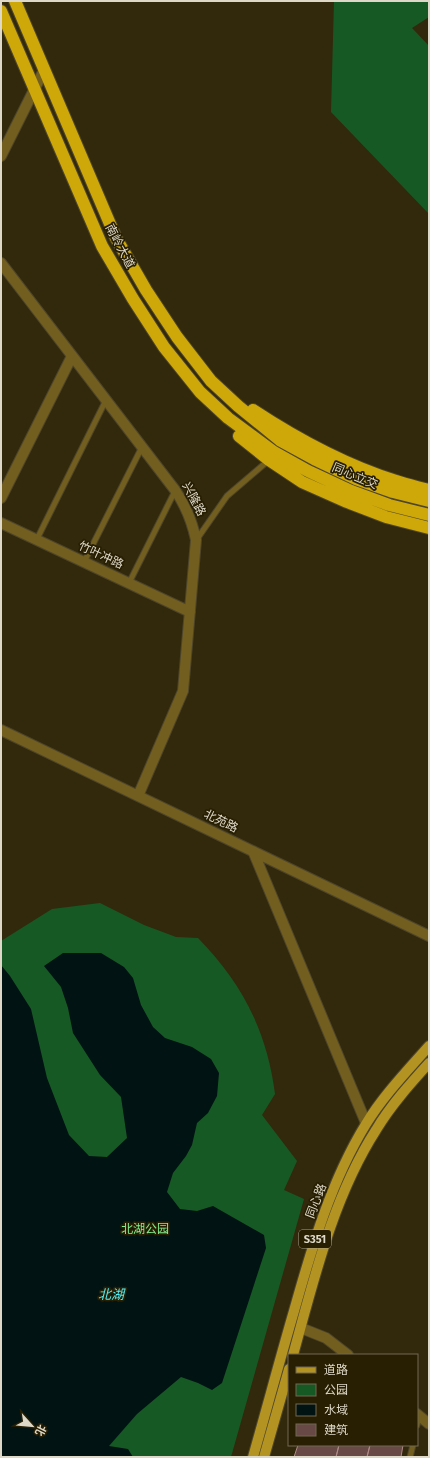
<svg xmlns="http://www.w3.org/2000/svg" width="430" height="1458" viewBox="0 0 430 1458" font-family="'Fira Sans','Noto Sans SC',sans-serif">
	<style>
		.green { fill: #175924 }
		.water { fill: #021314 }
		.building { fill: #694945; stroke: #ae8a86 }
		.lines { fill: none; stroke-linecap: round; stroke-linejoin: round }
		.lane-casing { stroke: #4e452b; stroke-width: 7 }
		.street-casing { stroke: #4e452b; stroke-width: 12 }
		.primary-casing { stroke: #4e452b; stroke-width: 12 }
		.highway-casing { stroke: #4e452b; stroke-width: 14 }
		.lane { stroke: #725f1f; stroke-width: 5 }
		.street { stroke: #725f1f; stroke-width: 10 }
		.primary { stroke: #b39322; stroke-width: 10 }
		.highway { stroke: #cea809; stroke-width: 12 }
		.labels { text-anchor: middle; stroke-width: 3.5; stroke-linejoin: round; paint-order: stroke }
		.shield { fill: #281f03; stroke: #a7a08d; stroke-width: 1 }
		.shield-label { font-size: 11px; font-weight: bold; fill: #ded8c8 }
		.street-label { font-size: 12px; fill: #ded8c8; stroke: #281f03 }
		.park-label { font-size: 12px; fill: #85ec91; stroke: #281f03 }
		.water-label { font-size: 13px; font-style: italic; fill: #56eff5; stroke: #281f03 }
	</style>
	<rect width="100%" height="100%" fill="#32290d"/>
	<path class="green" d="M334,1H429V17L412,28L429,46V214L331,112Z
		M100,903L144,925L176,937L198,938C242,983 267,1031 275,1094L262,1115L297,1161L284,1190L304,1199L231,1457H1V941L52,909Z"/>
	<path class="water" d="M63,953H101L124,967L133,978L141,1005L153,1027L165,1038L192,1047L211,1059L219,1073L217,1096L208,1113L197,1123L192,1145L186,1156L173,1173L167,1192L180,1209L197,1211L213,1206L264,1235L266,1248L222,1383L212,1390L198,1383L181,1377L137,1414L109,1446L128,1449L133,1457H1V965L10,976L31,1009L47,1078L69,1135L89,1156L107,1157L127,1138L121,1097L100,1075L73,1033L68,1008L61,987L44,966Z"/>
	<path class="building" d="M298,1445H339L336,1457H294Z
		M339,1445H370L367,1457H336Z
		M370,1445H403L401,1457H367Z"/>
	<g class="lines">
		<defs>
			<path id="lane" d="M37,539L106,400
				M197,539L227,496L269,460
				M84,562L142,447
				M129,583L175,491
				M417,1425L419,1415
				M410,1457L413,1445"/>
			<path id="street" d="M1,156L44,70
				M1,263L175,490C186,506 192,521 196,540L183,691L138,796
				M1,498L72,356
				M1,523L190,612
				M1,730L429,936
				M253,851L366,1123
				M301,1328L326,1338L348,1355
				M417,1414L429,1424"/>
			<path id="primary" d="M293,1355C314,1279 333,1197 376,1130C391,1105 410,1084 429,1063
				M253,1457C267,1408 280,1359 294,1311C312,1247 331,1181 366,1124C383,1096 407,1071 429,1046
				M264,1457L289,1369"/>
			<path id="highway" d="M15,1L116,238L146,290L177,337L211,381L238,406L281,441L314,459L356,479L393,492L429,501
				M1,11L102,246L133,299L164,347L200,392L228,418L274,452L308,471L351,491L389,505L429,515
				M253,410C297,439 345,465 396,481C407,485 418,487 429,490
				M239,436L269,460L302,482L347,502L386,517L429,528"/>
		</defs>
		<use href="#lane" class="lane-casing"/>
		<use href="#street" class="street-casing"/>
		<use href="#primary" class="primary-casing"/>
		<use href="#highway" class="highway-casing"/>
		<use href="#lane" class="lane"/>
		<use href="#street" class="street"/>
		<use href="#primary" class="primary"/>
		<use href="#highway" class="highway"/>
	</g>
	<g class="labels">
		<rect class="shield" x="299" y="1230" width="32" height="18" rx="3"/>
		<g class="shield-label">
			<text x="315" y="1243">S351</text>
		</g>
		<g class="street-label">
			<text transform="translate(120 246) rotate(62)" y="4">南岭大道</text>
			<text transform="translate(355 476) rotate(23)" y="4">同心立交</text>
			<text transform="translate(194 499) rotate(62)" y="4">兴隆路</text>
			<text transform="translate(101 555) rotate(25)" y="4">竹叶冲路</text>
			<text transform="translate(221 821) rotate(26)" y="4">北苑路</text>
			<text transform="translate(316 1201) rotate(-69)" y="4">同心路</text>
		</g>
		<g class="park-label">
			<text x="145" y="1233">北湖公园</text>
		</g>
		<g class="water-label">
			<text x="111" y="1299">北湖</text>
		</g>
	</g>
	<rect width="430" height="1458" fill="none" stroke="#ded8c8" stroke-width="4"/>
	<rect x="288" y="1354" width="130" height="92" fill="#281f03" stroke="#716952"/>
	<rect x="296" y="1367" width="20" height="6" fill="#b39322" stroke="#716952"/>
	<text x="324" y="1374" font-size="12" fill="#ded8c8">道路</text>
	<rect x="296" y="1384" width="20" height="12" fill="#175924" stroke="#716952"/>
	<text x="324" y="1394" font-size="12" fill="#ded8c8">公园</text>
	<rect x="296" y="1404" width="20" height="12" fill="#021314" stroke="#716952"/>
	<text x="324" y="1414" font-size="12" fill="#ded8c8">水域</text>
	<rect x="296" y="1424" width="20" height="12" fill="#694945" stroke="#716952"/>
	<text x="324" y="1434" font-size="12" fill="#ded8c8">建筑</text>
	<g transform="translate(32 1426) rotate(117)" stroke="#281f03" stroke-width="3" paint-order="stroke">
	<path d="M0-3L7 15L0 10L-7 15Z" fill="#ded8c8"/>
	<text y="-6" font-size="11" font-weight="bold" text-anchor="middle" fill="#ded8c8">北</text>
	</g>
</svg>
